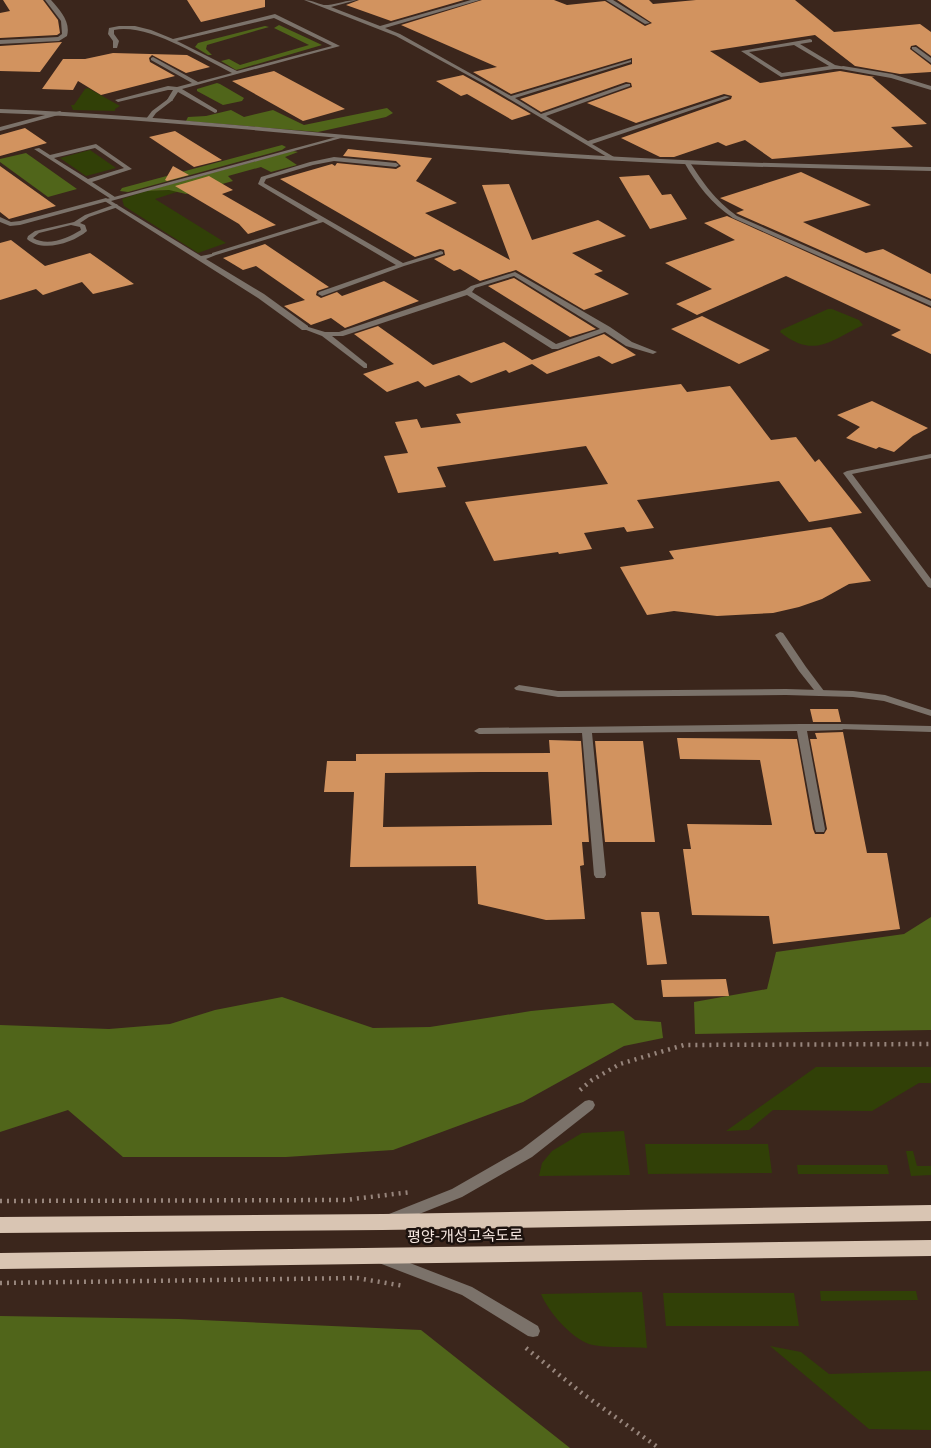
<svg xmlns="http://www.w3.org/2000/svg" width="931" height="1448" viewBox="0 0 931 1448" font-family="'Fira Sans Condensed','Noto Sans KR',sans-serif">
	<style>
		.green { fill: #314007 }
		.forest { fill: #50651a }
		.building { fill: #d2935f; fill-rule: evenodd }
		.lines { fill: none; stroke-linecap: round; stroke-linejoin: round }
		.path { stroke: #97857c; stroke-width: 4.5; stroke-dasharray: 2 5; stroke-linecap: butt }
		.service { fill: #7b726a; fill-rule: evenodd }
		.minor { fill: #7b726a; fill-rule: evenodd }
		.tertiary { fill: #7b726a; fill-rule: evenodd }
		.trunk { fill: #d9c5b3; fill-rule: evenodd }
		.labels { text-anchor: middle; stroke-width: 5; stroke-linejoin: round; paint-order: stroke }
		.near-street-label { font-size: 15px; fill: #f8e9e2; stroke: #1c120e }
	</style>
	<rect width="100%" height="100%" fill="#3b261c"/>
	<path class="green" d="M88,88L120,106L115,109V111L73,110L71,105H74L85,89Z
		M90,150L116,168L86,176L60,158Z
		M169,190L180,191L155,199L226,243L198,253L124,206L122,199L146,191Z
		M828,309H832L859,320L863,325C830,341 814,359 780,332L781,330Z
		M816,1067H931V1083H919L872,1111L773,1110L749,1130L726,1131Z
		M624,1131L630,1175L539,1176L542,1163L552,1151L582,1133Z
		M645,1144H768L772,1173L648,1174Z
		M906,1151H913L917,1166H931V1175L911,1176Z
		M797,1165H887L889,1174H798Z
		M820,1291H916L918,1300L821,1301Z
		M642,1292L647,1348C632,1347 602,1348 589,1344C570,1337 548,1311 541,1294Z
		M663,1293H794L799,1326H666Z
		M770,1346L801,1352L829,1374L931,1371V1430L869,1429Z"/>
	<path class="forest" d="M279,25L322,45L240,69L236,70L221,61L229,59L240,65L309,45L274,28Z
		M265,26L269,27L207,45L206,49L212,55H208L195,47L198,43Z
		M217,83L220,84L244,98L242,101L223,105L197,91V89Z
		M387,108L393,113L386,117L318,132L186,121L188,117L206,116L231,110L244,117L273,110L304,125Z
		M282,145L286,147L282,150L128,192L120,191L122,188Z
		M293,151L298,152L285,157L297,165L271,172L261,167L228,176L233,181L186,194L169,190L146,191Z
		M26,153L77,189L48,197L0,162V159Z
		M931,917V1030L695,1034L694,1002L767,989L776,952L904,934Z
		M282,997L373,1028L430,1027L531,1011L613,1003L635,1020L661,1022L663,1038L624,1046L523,1102L393,1150L286,1157H123L68,1110L0,1132V1025L109,1029L170,1024L215,1010Z
		M0,1316L179,1319L421,1330L570,1448H0Z"/>
	<path class="building" d="M3,0H43L58,20L60,33L57,35L0,38V13L10,11Z
		M187,0H265V7L201,22Z
		M359,0H464L391,21L346,5Z
		M482,0H554L567,5L605,1L645,26L652,23L617,0H649L653,4L696,0H795L834,32L920,24L931,32V56L916,45L911,46L910,49L931,65V72L900,74L855,66L815,35L710,51L760,83L840,71L875,77H872L927,124L891,127L913,147L772,159L745,140L726,146L718,142L674,157H660L621,138L731,99L732,96L724,94L636,123L587,103L632,87L631,83L626,82L541,112L520,99L632,64V58L511,94L473,72L497,67L401,25Z
		M62,42L40,72L0,71V46Z
		M113,53L187,55L210,67L186,73L152,55L149,58L150,62L175,76L101,95L78,81L73,90L42,89L63,59H85Z
		M274,71L345,109L303,121L232,81Z
		M463,75L483,86L531,114L512,120L467,94L461,96L436,81Z
		M25,128L47,143L0,156V135Z
		M175,131L222,160L194,167L149,137Z
		M348,149L432,158L416,181L457,203L425,213L510,260L482,185L509,184L532,240L598,220L626,236L572,253L603,271L594,274L629,294L584,310L516,270L480,281L460,269L454,271L434,259L445,255L444,250L440,249L415,257L280,179L332,164L335,166L337,163L396,169L401,166L396,161L343,156Z
		M0,166L56,206L9,219L0,212Z
		M173,166L189,175L167,181L165,180Z
		M801,172L871,205L803,222L866,253L883,249L931,274V299L738,214L736,213L744,210L720,198Z
		M649,175L662,195L671,194L687,219L650,229L619,177Z
		M209,176L233,190L222,194L276,225L248,234L239,224L175,186Z
		M727,216L931,308V354L891,335L901,330L786,276L697,315L676,304L712,289L665,263L735,240L704,223Z
		M11,240L45,266L90,253L134,284L93,294L82,282L43,295L36,289L0,300V243Z
		M265,244L329,287L317,291L316,295L321,298L337,292L342,296L384,281L419,301L345,328L331,318L311,325L284,306L305,300L256,266L243,270L223,258Z
		M514,278L588,324L596,329L570,337L488,286Z
		M702,316L770,350L739,364L671,329Z
		M378,326L433,365L504,342L532,360L604,334L636,355L612,364L599,356L547,374L532,364L509,373L506,370L471,383L459,375L425,387L418,381L387,392L363,374L394,364L354,334Z
		M681,384L687,392L730,386L771,440L796,437L815,462L819,459L862,513L809,522L779,481L637,500L654,528L627,532L624,527L584,533L592,549L559,554L558,552L494,561L465,502L608,484L586,446L437,467L446,487L398,493L384,456L408,453L395,422L417,419L421,428L461,423L456,414Z
		M872,401L928,428L913,436L894,452L879,447L876,449L846,438L860,427L837,415Z
		M831,527L871,581L849,584L822,599L799,607L773,613L717,616L674,611L647,615L620,567L674,559L669,551Z
		M810,709H838L841,722H813Z
		M843,732L867,853H887L900,929L773,944L769,916L692,915L683,849H691L687,824L772,825L760,760L680,759L677,738L797,739L813,829L815,834H824L827,829L810,739H817L815,733Z
		M549,740L581,741L589,842H582L584,865L580,866L585,919L546,920L478,904L476,866L350,867L354,792H324L327,761H356V754L550,753ZM481,772H548L552,825L383,827L385,773Z
		M595,741H643L655,842H605Z
		M641,912H659L667,964L647,965Z
		M726,979L729,996L663,997L661,980Z"/>
	<g class="lines">
		<path class="path" d="M580,1090L592,1080L620,1064L684,1045L931,1044
			M0,1201L345,1200L411,1192
			M0,1283L357,1278L404,1286
			M526,1348L583,1394L659,1448"/>
		<path class="service" d="M45,0H51C60,10 71,22 67,36L59,41L0,44V40L58,37L62,34L61,21Z
			M606,0H613L650,23L645,24Z
			M275,14L340,46L182,89L217,110V112L215,113L178,92L172,101H168L167,100L173,90H168L118,102L115,100L168,86L177,87L192,83L151,60V58L153,57L198,82L232,73C200,57 148,23 114,30V34L119,41L117,48H113V41L108,34L109,28L119,26H135L151,30L173,39ZM274,18L332,46L237,71L177,41Z
			M810,39L812,40V42L800,44L835,65L845,67V69H834L781,77L741,51ZM794,45L829,66L782,73L749,52Z
			M96,144L132,169L92,182L115,197V199H111L34,149L39,148L50,155ZM95,148L124,168L88,179L54,158Z
			M334,157L396,163L399,165L396,167L334,161L313,165L266,179L264,183L403,263L441,251L443,252V254L404,266L322,296L318,294L319,292L396,265L323,222L216,255H212V253L318,220L258,184L261,177L310,162Z
			M106,198L108,199V201L20,225L10,226L0,222V217L11,222L20,221Z
			M116,204L118,205V207L89,217L80,223L85,225L87,231C73,243 42,253 27,239L28,236L35,231L74,222L85,215ZM71,225L80,227L81,230C68,238 48,247 33,238L39,233Z
			M515,272L610,327L632,342L657,352L653,354L626,346L605,332L558,349H552L467,295L343,336H332L367,364V368H364L322,336L301,328L305,326L325,332H339L465,290L471,286ZM514,276L600,329L556,344L472,292L475,288Z
			M780,632L783,633L806,667L824,691L826,693L824,695H818L799,671L775,635Z
			M801,724H842L847,727L842,730L807,731L825,829L824,832H816L815,829L797,731L592,733L606,875L604,878H596L594,875L582,733L479,734L474,731L479,728Z
			M589,1100L593,1101L595,1105L593,1109L532,1157L462,1197L394,1224L389,1222L387,1218L389,1214L452,1189L522,1149L585,1101Z
			M384,1253L472,1287L538,1326L540,1331L538,1336L533,1337L528,1336L462,1295L379,1263L377,1259L379,1255Z"/>
		<path class="minor" d="M304,0C313,0 321,6 328,5C338,4 346,0 357,0L331,7L380,26L471,0H480L385,28L400,34L511,96L631,60V62L515,98L541,114L626,84H630V86L546,116L588,141L725,96L730,97L592,144L614,157L615,158L612,160L484,84L396,36Z
			M912,47H916L931,58V63L912,49Z
			M843,66L892,74L931,86V90L891,78L841,69V67Z
			M168,99L173,100L156,113L151,120H147L146,119L152,111Z
			M60,111L63,113L62,114L0,131V127Z
			M340,136L345,137L111,201L201,256L216,253V255L206,259L264,294L308,326V330H302L258,298L103,200Z
			M685,161H689C704,184 714,199 737,216L931,301V306L733,218C711,203 697,185 684,162Z
			M931,454V458L852,474L931,579V588L928,587L843,473L847,471Z
			M519,685L558,691L786,689L853,691L885,695L931,710V716L884,701L853,697L786,695L558,697L516,690L514,688Z
			M842,724L931,726V732L838,729L837,727Z"/>
		<path class="tertiary" d="M0,109C186,116 371,140 556,153C681,162 806,164 931,167V171C806,168 681,166 556,157C371,143 186,120 0,113Z"/>
		<path class="trunk" d="M931,1205V1221L383,1230L0,1233V1217L383,1214Z
			M931,1240V1256L0,1269V1253Z"/>
	</g>
	<g class="labels">
		<g class="near-street-label">
			<text transform="translate(465 1236) rotate(-1)" y="5">평양-개성고속도로</text>
		</g>
	</g>
</svg>
